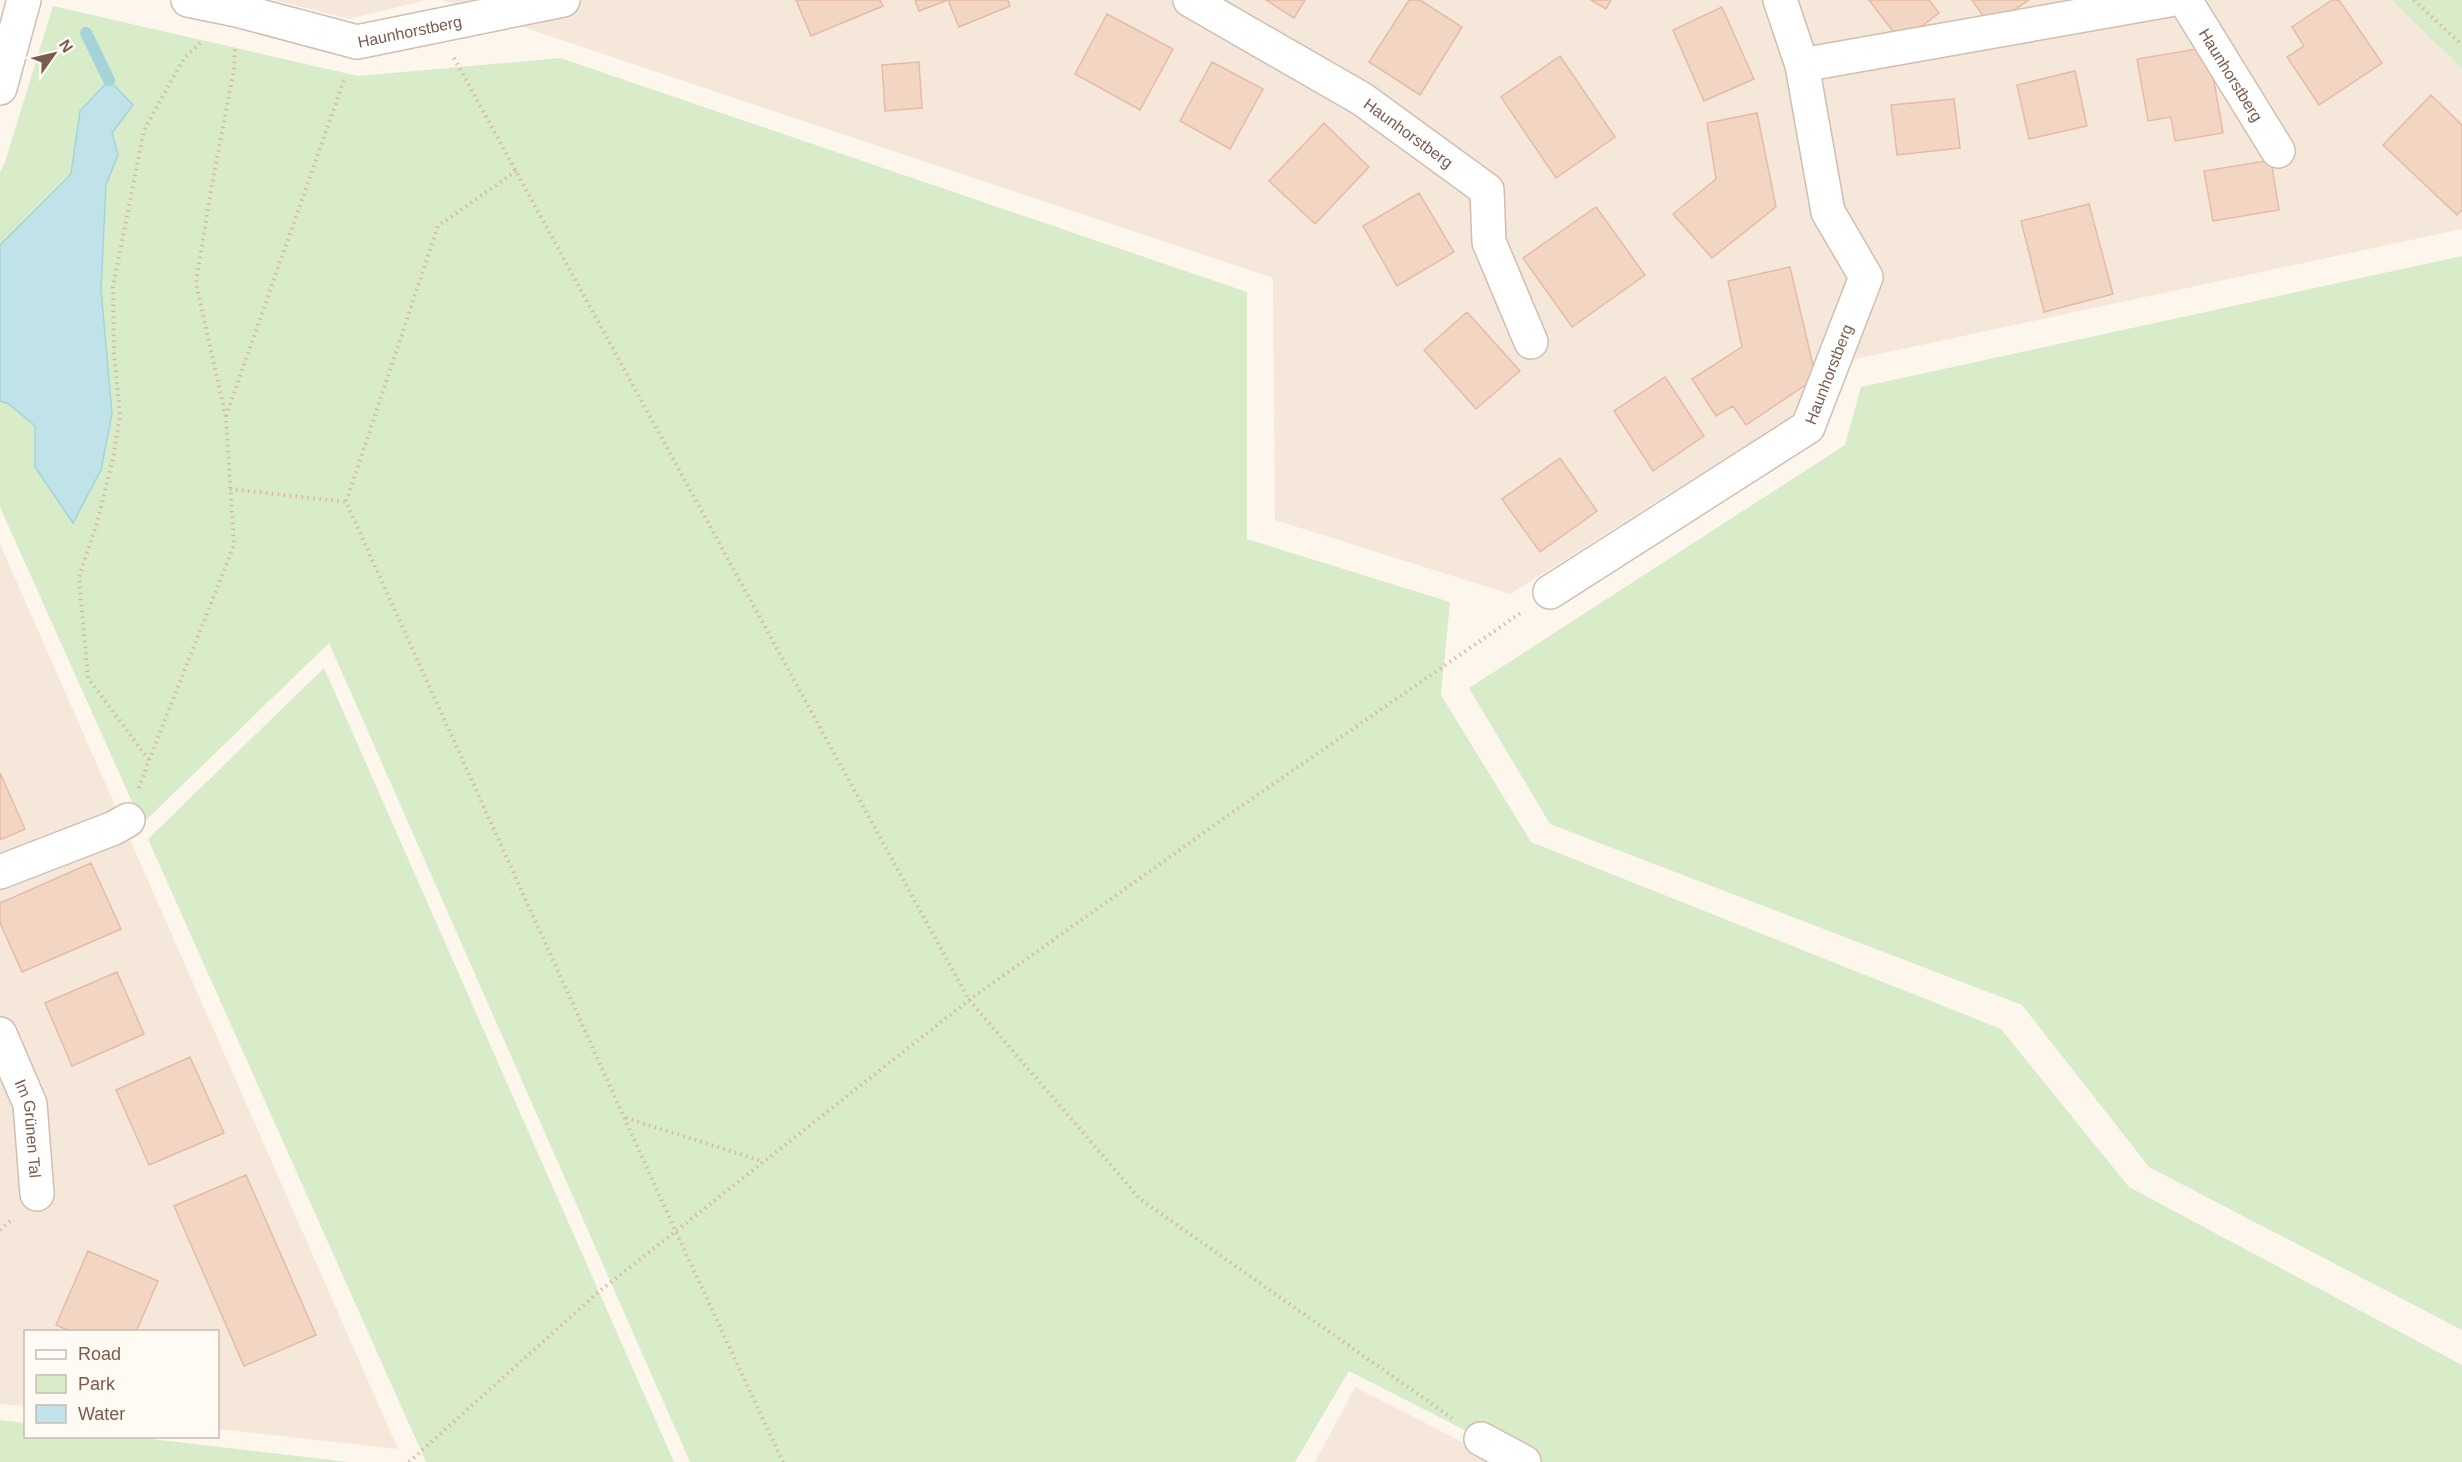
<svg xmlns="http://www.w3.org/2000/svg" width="2462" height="1462" viewBox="0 0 2462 1462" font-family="Helvetica,sans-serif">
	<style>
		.residential { fill: #f5e8da }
		.green { fill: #d8ecc9 }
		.water { fill: #bfe3e8; stroke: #a5d3da; stroke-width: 1.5 }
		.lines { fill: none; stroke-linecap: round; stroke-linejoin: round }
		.stream { stroke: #a5d3da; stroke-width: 12 }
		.building { fill: #f3d5c3; stroke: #e6bba3; stroke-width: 1.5 }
		.minor-casing { stroke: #d1beb0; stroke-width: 36 }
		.path { stroke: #d9b8a5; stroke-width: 4; stroke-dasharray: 1.5 4.5; stroke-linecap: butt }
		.minor { stroke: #fff; stroke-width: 33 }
		.labels { text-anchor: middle; stroke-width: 6; stroke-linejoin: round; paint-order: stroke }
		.street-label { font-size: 16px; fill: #7a5c4d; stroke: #fffaf3 }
	</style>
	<rect width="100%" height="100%" fill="#fdf6ec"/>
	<path class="residential" d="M274,0H427L349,19Z
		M442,0H2392L2462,69V229L1814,368L1799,412L1510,594L1275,520L1273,278Z
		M0,544L398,1449L218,1429V1332H26L25,1406L0,1404Z
		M1355,1387L1484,1453L1500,1462H1315Z"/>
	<path class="green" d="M2392,0H2462V69Z
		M53,6L358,76L560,58L1247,292V539L1450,602L1441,695L1531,842L2001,1029L2129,1187L2462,1365V1462H1527L1349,1371L1295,1462H690L329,643L142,824L0,507V401L9,404L35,426V467L73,522L101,470V289L106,185L118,155L112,133L133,105L110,81L80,111L71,173L0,245V172L4,165Z
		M2462,256V1330L2149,1167L2022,1005L1550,824L1469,688L1845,445L1861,387Z
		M324,668L674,1462H426L148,839Z
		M0,1420L25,1423L26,1436L135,1437L349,1462H0Z"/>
	<path class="water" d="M109,80L133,105L112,133L118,155L106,185L101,289L112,414L101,470L73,523L35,467V426L9,404L0,401V245L71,174L80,111Z"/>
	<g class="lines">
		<path class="stream" d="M86,33L109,80"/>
	</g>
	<path class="building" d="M796,0H880L883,6L811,36Z
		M915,0H1008L1010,6L959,27L948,0L919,11Z
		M1266,0H1305L1294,18Z
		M1409,0H1420L1462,27L1420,95L1369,62Z
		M1591,0H1611L1606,9Z
		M1869,0H1929L1939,13L1901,42Z
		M1972,0H2029L1990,26Z
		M2332,0H2339L2382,63L2319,105L2287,57L2304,46L2292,27Z
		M1722,7L1754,79L1704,101L1673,30Z
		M1107,14L1173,49L1140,110L1075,74Z
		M2208,47L2223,133L2175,141L2171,117L2148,121L2137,59Z
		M1560,56L1615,137L1556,178L1501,97Z
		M919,62L922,108L885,111L882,65Z
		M1212,62L1263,89L1230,149L1180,121Z
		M2075,71L2087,126L2029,139L2017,85Z
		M2431,95L2462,125V210L2457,215L2383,145Z
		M1954,99L1960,148L1897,155L1891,105Z
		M1757,113L1776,207L1712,258L1673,214L1716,179L1707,123Z
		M1324,123L1369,167L1315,224L1269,181Z
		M2271,160L2279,210L2213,221L2204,171Z
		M1419,193L1454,252L1397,286L1363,226Z
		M2089,204L2113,294L2044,312L2021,221Z
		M1596,207L1645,275L1572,327L1523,258Z
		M1790,267L1816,378L1746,425L1733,406L1716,416L1692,379L1742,347L1728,281Z
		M1467,312L1520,371L1476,409L1424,350Z
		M1665,377L1704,436L1653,471L1614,411Z
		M1560,458L1597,511L1540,552L1502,499Z
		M0,773L25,829L0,840Z
		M91,863L121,929L22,972L0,923V903Z
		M117,972L144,1034L72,1066L45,1003Z
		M190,1057L224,1133L149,1165L116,1090Z
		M246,1175L316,1335L244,1366L174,1206Z
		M88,1251L158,1281L136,1332H72L56,1325Z"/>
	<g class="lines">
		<defs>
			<g id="minor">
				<path id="s1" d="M188,0L237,10L357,42L563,0"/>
				<path id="s2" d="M1190,0L1362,99L1487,190L1489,242L1531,342"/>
				<path id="s3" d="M2185,0L2278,151"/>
				<path d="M1802,65L2169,0"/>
				<path d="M0,88L24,0"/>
				<path id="s4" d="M1550,592L1808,427L1866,277L1828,212L1802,65L1780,0"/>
				<path d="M0,872L114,828L128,820"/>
				<path id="s5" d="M0,1034L30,1104L37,1194"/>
				<path d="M1481,1439L1524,1462"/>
			</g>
		</defs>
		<use href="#minor" class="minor-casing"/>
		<path class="path" d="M2414,0L2462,45
			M454,58L969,1000L1140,1199L1452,1418
			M516,171L438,226L346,502L675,1230L783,1462
			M226,416L345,77
			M230,489L346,502
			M149,760L234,545L226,418L196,283L212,184L234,69L235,47
			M139,788L149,760L88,678L79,577L97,523L113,459L120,415L114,353L113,287L144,130L184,58L203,41
			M626,1118L762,1161
			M0,1230L11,1220
			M409,1462L596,1294L969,1000L1240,807L1522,612"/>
		<use href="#minor" class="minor"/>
	</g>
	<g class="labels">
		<g class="street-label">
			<text dy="6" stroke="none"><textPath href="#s1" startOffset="228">Haunhorstberg</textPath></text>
			<text dy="6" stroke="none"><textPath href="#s3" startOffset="88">Haunhorstberg</textPath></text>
			<text dy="6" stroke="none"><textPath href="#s2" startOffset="256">Haunhorstberg</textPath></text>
			<text dy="6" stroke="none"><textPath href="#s4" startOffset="363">Haunhorstberg</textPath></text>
			<text dy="6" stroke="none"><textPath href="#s5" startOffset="100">Im Grünen Tal</textPath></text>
		</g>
	</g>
	<rect x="24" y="1330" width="195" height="108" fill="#fffaf3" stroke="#cabbb1" stroke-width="1.5"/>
	<rect x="36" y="1350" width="30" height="9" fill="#ffffff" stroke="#cabbb1" stroke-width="1.5"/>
	<text x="78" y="1360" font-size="18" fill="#7a5c4d">Road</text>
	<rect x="36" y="1375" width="30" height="18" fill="#d8ecc9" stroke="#cabbb1" stroke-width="1.5"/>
	<text x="78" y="1390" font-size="18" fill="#7a5c4d">Park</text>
	<rect x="36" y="1405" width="30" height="18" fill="#bfe3e8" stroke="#cabbb1" stroke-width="1.5"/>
	<text x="78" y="1420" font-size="18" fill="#7a5c4d">Water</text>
	<g transform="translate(54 54) rotate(56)" stroke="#fffaf3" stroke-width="4.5" paint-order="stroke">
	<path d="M0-4.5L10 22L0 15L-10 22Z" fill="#7a5c4d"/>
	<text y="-9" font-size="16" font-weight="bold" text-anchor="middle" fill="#7a5c4d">N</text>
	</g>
</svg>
